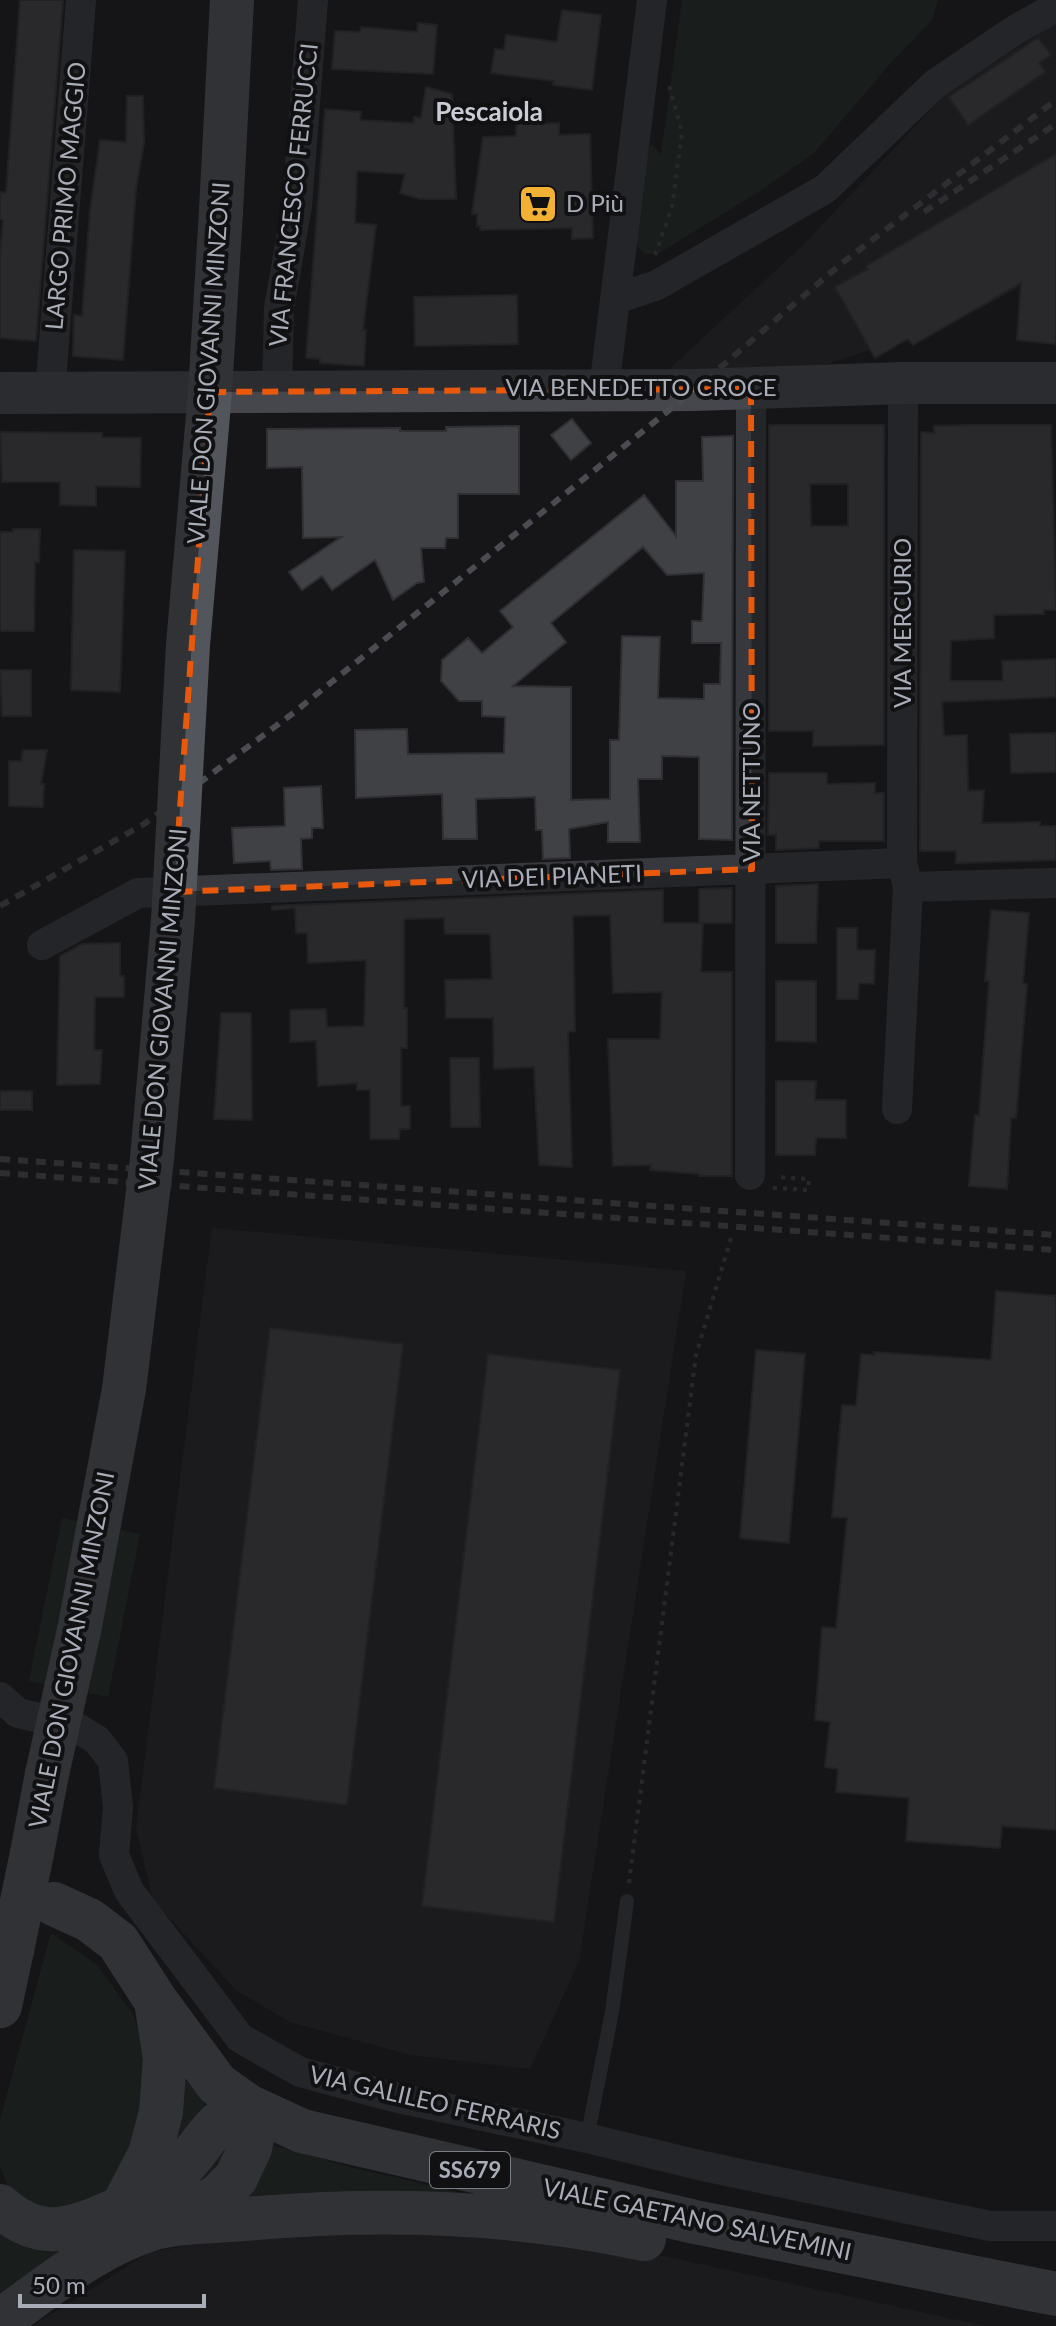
<svg xmlns="http://www.w3.org/2000/svg" width="1056" height="2326" viewBox="0 0 1056 2326" font-family="Lato,sans-serif">
	<style>
		.built { fill: #222225 }
		.green { fill: #1e261f }
		.building { fill: #404145; stroke: #303034; stroke-width: 2; fill-rule: evenodd }
		.lines { fill: none; stroke-linecap: round; stroke-linejoin: round }
		.path { stroke: #3d3f44; stroke-width: 4; stroke-dasharray: 4 6; stroke-linecap: butt }
		.lane { stroke: #37383d; stroke-width: 14 }
		.street { stroke: #37383d; stroke-width: 30 }
		.secondary { stroke: #45474d; stroke-width: 42 }
		.primary { stroke: #53555c; stroke-width: 44 }
		.rail { stroke: #4a4c52; stroke-width: 6; stroke-dasharray: 10 8; stroke-linecap: butt }
		.primary-bridge { stroke: #53555c; stroke-width: 44 }
		.marked { fill: none; stroke: #e8590c; stroke-width: 6; stroke-dasharray: 16 10; stroke-linejoin: round }
		.labels { text-anchor: middle; stroke-width: 8; stroke-linejoin: round; paint-order: stroke }
		.shield { fill: #111113; stroke: #7b7e86; stroke-width: 2 }
		.shield-label { font-size: 22px; font-weight: bold; fill: #a8adb8 }
		.street-label { font-size: 24px; fill: #a8adb8; stroke: #111113 }
		.poi-label { font-size: 24px; fill: #a8adb8; stroke: #111113; text-anchor: start }
		.neighbourhood-label { font-size: 26px; font-weight: bold; fill: #c9ccd4; stroke: #111113 }
	</style>
	<rect width="100%" height="100%" fill="#161618"/>
	<path class="built" d="M1056,22V267L957,321L751,389H648L803,245L946,94Z
		M212,1228L686,1271L579,1961L530,2069L411,2055L290,2022L236,1990L153,1900L136,1828Z
		M358,2229L501,2234L668,2257L985,2326H33L148,2253L229,2237Z"/>
	<path class="green" d="M682,0H938L932,20L890,64L814,153L762,190L659,253L645,254L632,241L642,151L652,145L661,154Z
		M62,1518L140,1534L108,1697L29,1681Z
		M51,1933L96,1964L133,2014L148,2060L147,2109L110,2187L85,2207L63,2216L11,2195L0,2166V2120Z
		M179,2072L212,2111L164,2171Z
		M242,2129L218,2176L0,2306V2220L34,2241Z
		M272,2145L350,2167L493,2200L234,2211Z"/>
	<path class="building" d="M20,0H63L36,341L0,338V256L3,220L0,219V192L6,193Z
		M562,10L601,15L592,90L553,85L554,81L491,73L495,49L504,50L506,35L557,42Z
		M418,23L437,25L433,74L332,69L335,31L360,32L361,27L417,32Z
		M1038,38L1051,55L1039,63L1045,72L968,125L949,97Z
		M426,87L452,94L456,199H420L400,193L405,174L357,171L355,223L376,225L363,330H366L364,366L320,363V359L306,358L325,109L361,112L360,120L414,123V117L421,118Z
		M127,96H143L144,143L136,189L123,360L73,356L74,315L82,316L90,211L100,140L126,142Z
		M559,123V135L590,134L593,238L572,239V228L480,230V226H477V214H472L483,137L516,136V124Z
		M1056,154V344L1017,340L1021,283L913,345L908,339L875,358L835,287L868,269L866,266Z
		M517,295L518,344L415,346L414,297Z
		M572,419L591,443L571,460L551,435Z
		M769,425H884V745L813,746V731H769ZM810,484H848V526H811Z
		M965,425H1051L1056,610H1044V614L994,615V638L951,641L950,681H1003L1002,661L1056,659V697L942,702L944,736L967,735L968,791L984,790L982,823L1040,822V826H1056V860L956,863V851H920L921,432L934,433V426Z
		M519,426V494H458V538H446L445,548H421L424,582L417,583L393,600L375,560L332,590L322,576L302,590L289,572L341,537L303,538L302,467L267,468V429L400,428V431H446V427Z
		M0,432L102,433V437L141,438L140,487L96,486V506L60,505V482H2Z
		M733,436L732,840L699,839V757L662,756V779H638L640,842H608V822L569,829L570,858L543,859L542,830H536L535,797L476,799L477,839H443L442,794L356,798L355,730L407,729L408,754L504,753L505,717L482,716V701H459L441,681L442,660L468,638L482,653L513,627L500,611L644,495L676,536V481H703L702,437ZM643,547L667,575L704,573L702,621H692V643H721L720,684H704V699L658,698L660,637L622,636L619,740H610V799L571,800V687L513,686L566,642L551,623Z
		M13,529H40L39,562H35L34,631H0V532H13Z
		M74,550L125,551L120,692L71,690Z
		M0,670H31V716H2Z
		M1056,733V772L1011,773L1010,734Z
		M23,750H47L41,784H44L43,807L9,806V761H21Z
		M769,773H827V784L875,783V793H884V841H819V848L776,850V835H768Z
		M321,786L323,828H312V838L301,839L302,869L271,870L270,861L234,863L232,828L285,826L284,788Z
		M818,884L816,943H776V886Z
		M732,888V923H699V889Z
		M663,890V923H703L701,972H732V1176H699V1174L650,1170L651,1165L613,1166L608,1039H660L662,992L613,993L610,915L573,916L575,1031L568,1032L572,1167L539,1165L534,1067L494,1069L493,1018H446L445,980L492,979L490,934H445L444,918L404,919V1008H407V1048H401V1106H410V1129H400L399,1139H370V1090H357V1083L318,1086L316,1041L290,1042V1010L326,1009L327,1027L364,1026L366,960L308,963L307,933H296L295,908L272,910V906Z
		M991,910L1029,913L1023,983L1027,984L1016,1118H1011L1007,1189L969,1186L975,1115L979,1116L989,981H985Z
		M837,928H857V950H875L874,984L859,983L858,999H837Z
		M120,943V976H124V997H95L94,1050H102L100,1084L57,1085L60,956L82,944Z
		M776,981H816V1042L776,1041Z
		M221,1013H251L252,1120L214,1119Z
		M450,1058H479L480,1127H451Z
		M776,1081H816L815,1100H846V1138H816L815,1155H776Z
		M0,1091H32V1110H0Z
		M996,1291L1056,1296V1830L1002,1826L1000,1848L906,1841L909,1798L836,1792L838,1769L825,1767L830,1722L815,1720L822,1627L836,1628L847,1518L832,1517L842,1405L856,1406L861,1354L874,1355V1352L991,1360Z
		M270,1328L403,1344L347,1805L214,1788Z
		M756,1350L805,1354L789,1543L740,1538Z
		M488,1354L620,1370L554,1922L422,1906Z"/>
	<g class="lines">
		<path class="path" d="M655,255L672,207L682,133L669,85
			M773,1188L808,1190L809,1179L777,1177
			M629,1883L696,1355L731,1238"/>
		<path class="lane" d="M587,2138L612,2012L627,1901"/>
		<path class="street" d="M616,299L657,285L825,189L935,84L1015,30L1056,7
			M604,389L652,0
			M277,391L279,308L297,206L313,0
			M50,393L81,0
			M902,863L903,383
			M42,945L138,893L902,863L908,887L1056,883
			M897,1109L908,887
			M750,1175L751,389
			M0,1697L18,1713L74,1726L97,1740L113,1761L118,1807L114,1855L129,1891L240,2038L300,2072L394,2097L587,2138L703,2166L990,2226H1056"/>
		<path class="secondary" d="M0,393L694,390L903,383H1056"/>
		<path class="primary" d="M221,211L232,0
			M32,1853L47,1774
			M54,1904L89,1920L118,1942L156,2001L217,2084L248,2106L302,2131L695,2222L1056,2294
			M0,2006L12,1950
			M0,2206C39,2241 71,2231 114,2211C125,2206 139,2204 149,2197C159,2191 168,2180 177,2172C206,2145 207,2122 248,2106
			M122,2208L150,2154L161,2112L165,2058L157,2008
			M172,2220L218,2196L236,2178L250,2148L254,2129L248,2106
			M0,2321C49,2286 97,2245 155,2228C181,2220 218,2222 246,2219C379,2207 513,2211 644,2239"/>
		<path class="rail" d="M924,212L1056,124
			M0,906L144,824L292,714L694,390L842,263L1056,100
			M0,1159L1056,1235
			M0,1173L1056,1250"/>
		<path class="primary-bridge" d="M47,1774L80,1626L124,1389L152,1159L173,920L188,645L210,392L221,211
			M12,1950L32,1853"/>
	</g>
	<path d="M0 0H1056V2326H0ZM751,389L752,869L174,892L210,392Z" fill="#161618" fill-opacity=".55" fill-rule="evenodd"/>
	<path class="marked" d="M751,389L752,869L174,892L210,392Z"/>
	<defs>
		<symbol id="supermarket-square" viewBox="-11 -11 22 22"><rect x="-9" y="-9" width="18" height="18" rx="4" fill="#f2b134" stroke="#111113"/><path d="M-6-5.5h2.5l.6 2H6L4.5 2H-2.5L-4.4-4H-6ZM-1.5 3.2a1.3 1.3 0 1 0 .1 0ZM3 3.2a1.3 1.3 0 1 0 .1 0Z" fill="#111"/></symbol>
	</defs>
	<g fill-rule="evenodd">
		<use href="#supermarket-square" x="516" y="182" width="44" height="44"/>
	</g>
	<g class="labels">
		<rect class="shield" x="430" y="2152" width="80" height="36" rx="6"/>
		<g class="shield-label">
			<text x="470" y="2178">SS679</text>
		</g>
		<g class="street-label">
			<text transform="translate(294 195) rotate(-84)" y="8">VIA FRANCESCO FERRUCCI</text>
			<text transform="translate(66 196) rotate(-85)" y="8">LARGO PRIMO MAGGIO</text>
			<text transform="translate(209 363) rotate(-86)" y="8">VIALE DON GIOVANNI MINZONI</text>
			<text x="641" y="396">VIA BENEDETTO CROCE</text>
			<text transform="translate(903 623) rotate(-90)" y="8">VIA MERCURIO</text>
			<text transform="translate(752 782) rotate(-90)" y="8">VIA NETTUNO</text>
			<text transform="translate(552 877) rotate(-2)" y="8">VIA DEI PIANETI</text>
			<text transform="translate(163 1009) rotate(-85)" y="8">VIALE DON GIOVANNI MINZONI</text>
			<text transform="translate(72 1650) rotate(-79)" y="8">VIALE DON GIOVANNI MINZONI</text>
			<text transform="translate(435 2103) rotate(13)" y="8">VIA GALILEO FERRARIS</text>
			<text transform="translate(697 2220) rotate(12)" y="8">VIALE GAETANO SALVEMINI</text>
		</g>
		<g class="poi-label">
			<text x="566" y="212">D Più</text>
		</g>
		<g class="neighbourhood-label">
			<text x="489" y="121">Pescaiola</text>
		</g>
	</g>
	<path d="M20 2294v12h184v-12" fill="none" stroke="#a8adb8" stroke-width="4"/>
	<text x="32" y="2294" font-size="24" fill="#a8adb8" stroke="#111113" stroke-width="6" paint-order="stroke">50 m</text>
</svg>
